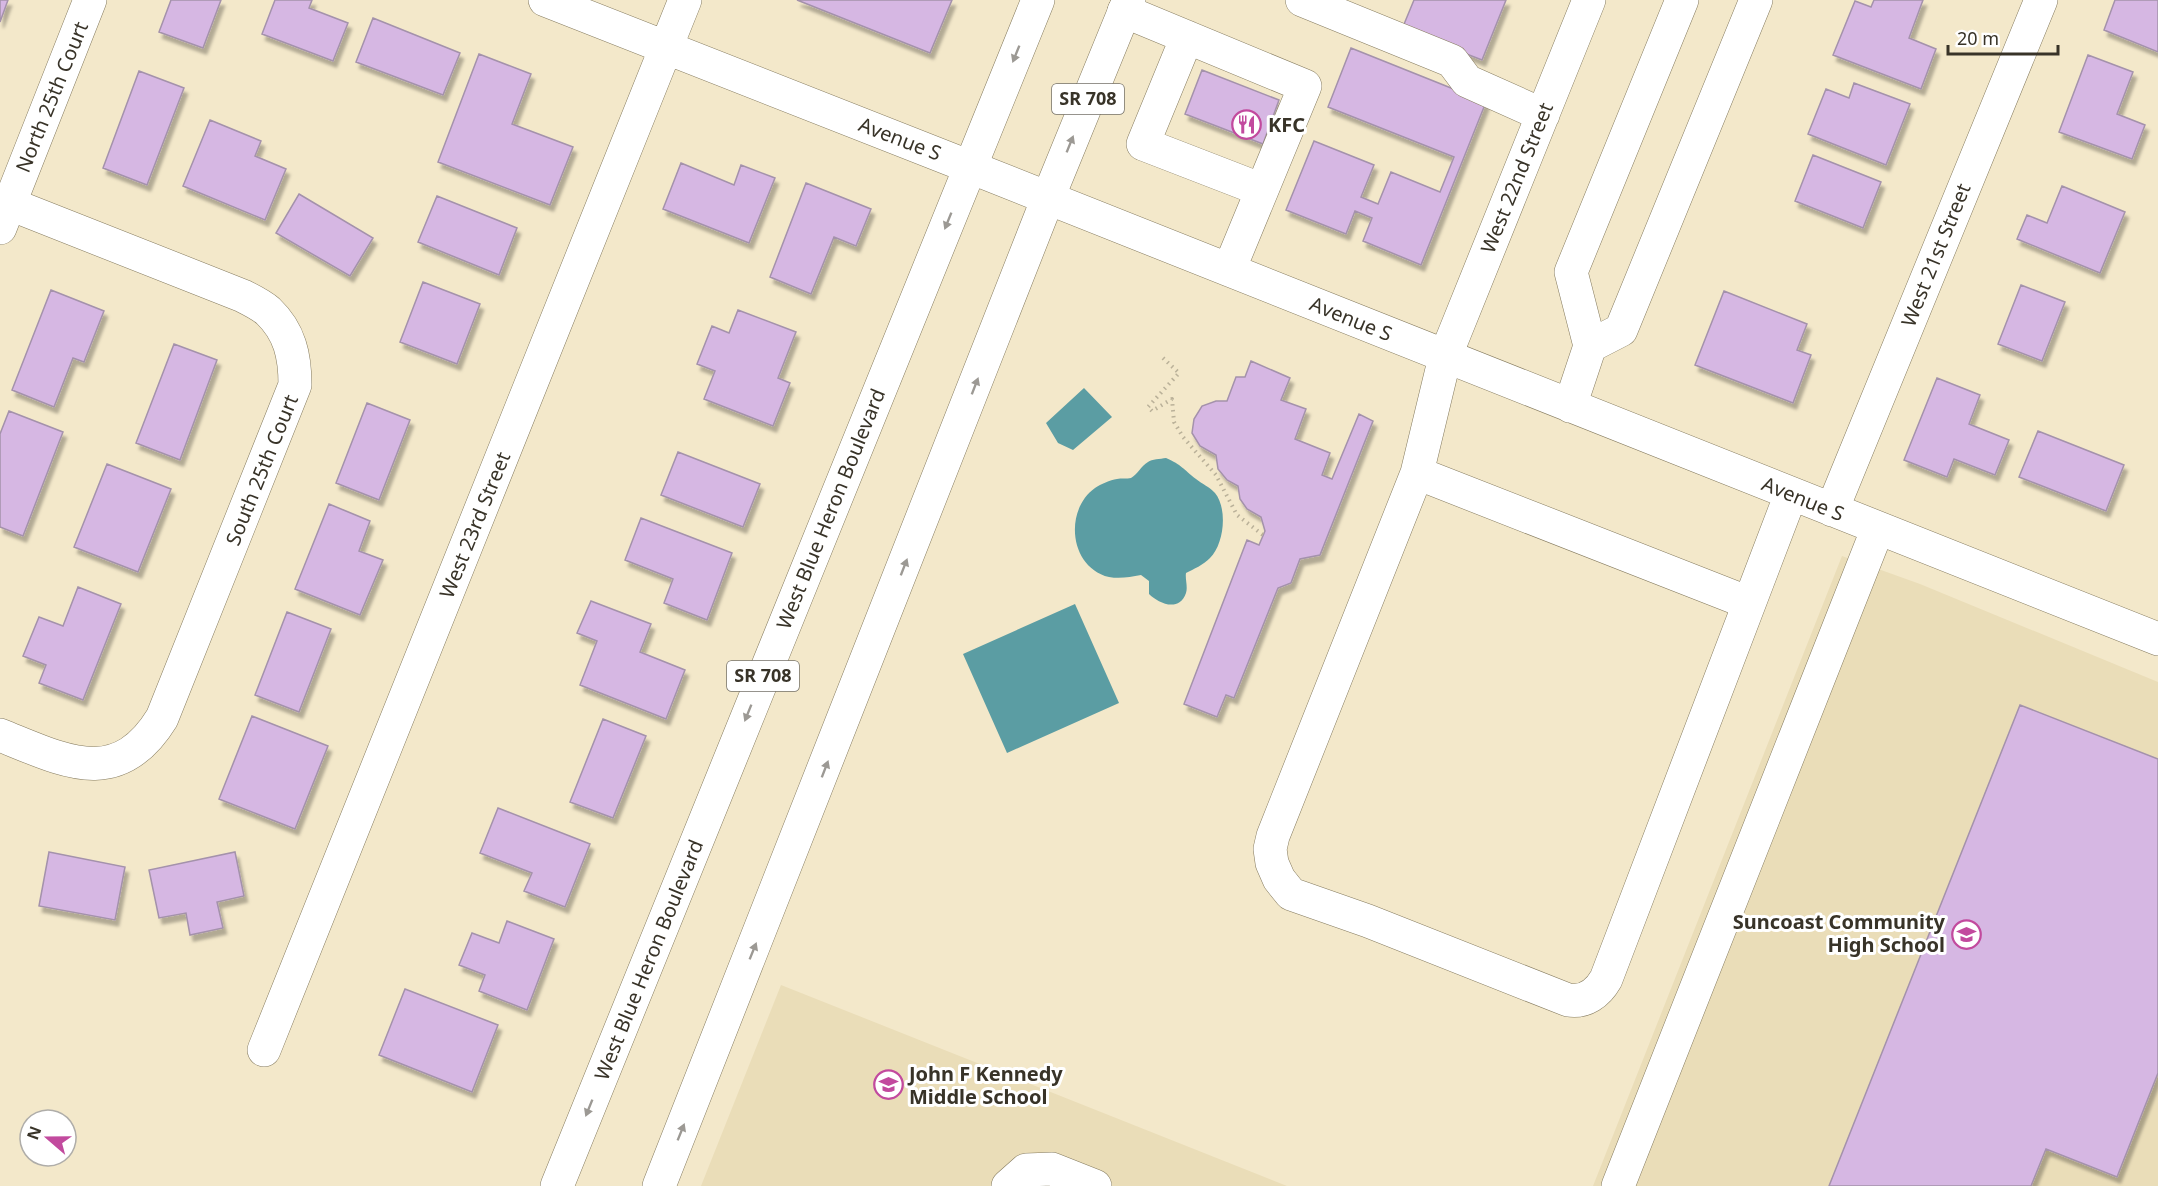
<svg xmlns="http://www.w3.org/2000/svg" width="2158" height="1186" viewBox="0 0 2158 1186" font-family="'Noto Sans',sans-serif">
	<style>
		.built { fill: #eaddb8 }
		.water { fill: #5b9da3 }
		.building { fill: #d6b7e3; stroke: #a492ab; stroke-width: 1.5; filter: url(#shadow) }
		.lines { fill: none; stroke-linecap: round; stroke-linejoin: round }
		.minor-casing { stroke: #867c60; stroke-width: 34 }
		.major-casing { stroke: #867c60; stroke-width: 34 }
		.path { stroke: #bab199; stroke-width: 4; stroke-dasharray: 1.5 4.5; stroke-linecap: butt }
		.minor { stroke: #fff; stroke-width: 33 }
		.major { stroke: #fff; stroke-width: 33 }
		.oneway { fill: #9c9994 }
		.labels { text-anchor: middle; stroke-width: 6; stroke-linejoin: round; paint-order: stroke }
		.shield { fill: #fff; stroke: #747068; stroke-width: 1.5 }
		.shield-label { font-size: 18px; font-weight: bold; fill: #383328 }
		.street-label { font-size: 20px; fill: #383328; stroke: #fff }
		.poi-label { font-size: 20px; font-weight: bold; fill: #383328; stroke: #fff; text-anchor: start }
	</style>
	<defs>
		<filter id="shadow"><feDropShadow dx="3.5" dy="6" stdDeviation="1.5" flood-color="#0004"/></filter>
	</defs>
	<rect width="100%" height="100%" fill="#f3e8ca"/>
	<path class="built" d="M1842,556L1920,584L2158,682V1186H1593Z
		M781,985L1287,1186H701Z"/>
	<path class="water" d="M1084,388L1112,417L1073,450L1058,443L1046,423Z
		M1166,458C1182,465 1183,469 1196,479C1202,484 1210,487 1215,493C1228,509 1224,544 1210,558C1203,565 1194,569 1186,573C1185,579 1188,587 1186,593C1179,613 1158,603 1149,594V581L1141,575C1130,577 1120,579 1109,577C1069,567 1064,510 1095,488C1101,484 1110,480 1117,479C1121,478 1127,479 1131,478C1137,475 1141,466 1148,462C1152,459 1160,459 1166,458Z
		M1075,604L1119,703L1007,753L963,654Z"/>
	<path class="building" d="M0,0H8L0,22Z
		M171,0H221L203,48L159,32Z
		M275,0H312L309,8L348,23L333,61L262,34Z
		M797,0H952L930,53Z
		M1414,0H1506L1482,60L1402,29Z
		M1874,0H1923L1909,38L1936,49L1921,89L1833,55L1855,1L1871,7Z
		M2115,0H2158V52L2104,30Z
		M373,18L460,53L443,95L356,62Z
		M1351,48L1486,102L1421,265L1363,241L1372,218L1355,211L1346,234L1286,210L1314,141L1374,165L1361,197L1378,204L1391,172L1440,192L1454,157L1328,107Z
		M479,54L531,74L512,124L573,147L550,205L438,162Z
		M2088,55L2133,72L2117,114L2145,125L2132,159L2059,132Z
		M1202,70L1279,100L1263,144L1185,114Z
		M139,71L184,88L147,185L103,168Z
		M1854,83L1910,104L1886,165L1808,134L1826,89L1849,98Z
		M210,120L261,141L255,156L286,169L265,220L183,186Z
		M1813,155L1881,182L1863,228L1795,201Z
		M681,163L734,185L741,165L775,178L749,243L663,209Z
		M806,183L871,209L856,246L834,237L811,294L770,277Z
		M2062,186L2125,212L2100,273L2017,239L2027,215L2047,223Z
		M299,194L373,238L350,276L276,233Z
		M437,196L517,228L499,275L418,242Z
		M423,282L480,304L457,364L400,342Z
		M2021,285L2065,302L2042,361L1998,344Z
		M51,290L104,311L84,362L73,358L54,407L12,390Z
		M1724,291L1807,324L1797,350L1811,355L1793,403L1695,365Z
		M738,310L796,332L778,378L790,383L773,426L704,399L715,371L697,364L712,326L729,333Z
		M174,344L217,360L180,460L136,443Z
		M1251,361L1290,378L1281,400L1306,409L1295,439L1330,453L1322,475L1332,479L1359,414L1373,421L1320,555L1300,559L1291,583L1278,588L1234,698L1226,695L1217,717L1184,704L1247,540L1259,545L1265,531L1261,517L1247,509L1240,499L1238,486L1227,480L1218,469L1216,455L1200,446L1192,433L1194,419L1202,406L1216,401H1227L1236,377H1245Z
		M1937,378L1980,395L1969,424L2009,440L1995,475L1954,459L1947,477L1904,460Z
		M367,403L410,420L379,500L336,483Z
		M9,411L63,432L23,536L0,527V434Z
		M2038,431L2124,465L2106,511L2019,477Z
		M678,452L760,484L743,527L661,495Z
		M107,464L171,489L138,572L74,547Z
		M329,504L370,521L359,551L383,560L360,615L295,589Z
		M641,518L732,553L707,620L664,603L673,579L625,560Z
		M78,587L121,604L83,700L39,683L46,665L23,656L39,617L63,626Z
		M591,601L651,624L640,652L685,670L666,719L580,685L597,641L577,633Z
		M287,612L331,629L299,712L255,695Z
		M2020,705L2158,759V1073L2117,1177L2046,1149L2031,1186H1829Z
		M252,716L328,746L295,829L219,799Z
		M603,719L646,736L613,818L570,802Z
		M498,808L590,844L565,907L524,891L532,873L480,853Z
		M49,852L125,867L115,920L39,906Z
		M235,852L244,896L217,902L223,928L190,935L186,913L159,918L149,870Z
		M507,921L554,939L527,1010L479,991L485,975L459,965L472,933L499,943Z
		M405,989L498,1025L472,1092L379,1055Z"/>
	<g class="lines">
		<defs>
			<path id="minor" d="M545,0L970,167L2158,639
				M1302,0L1452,61L1467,81L1543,115
				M1589,0L1445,357L1417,473L1273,836L1270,849L1272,863L1279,879L1291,894L1368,921L1568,1000C1585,1003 1598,993 1606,979L1791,494
				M1124,11L1305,86L1229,270
				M1187,37L1143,144L1262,190
				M0,228L90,0
				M1590,346L1571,272L1682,0
				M1570,406L1590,346L1621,330L1756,0
				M1417,473L1749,603
				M1832,510L2041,0
				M0,735C63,760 117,791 162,718L295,385C295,356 290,332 268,311C261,305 251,300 243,296L10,204
				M264,1050L685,0
				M1008,1186L1026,1170L1052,1169L1095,1186
				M1618,1186L1878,528"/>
			<path id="major" d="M557,1186L1038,0
				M659,1186L1048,198L1129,0"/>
		</defs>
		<use href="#minor" class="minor-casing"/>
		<use href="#major" class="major-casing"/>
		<path class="path" d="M1163,358L1179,373L1148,407L1152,411L1172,399L1174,422L1183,437L1216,475L1237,515L1263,535"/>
		<use href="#minor" class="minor"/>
		<use href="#major" class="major"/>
	</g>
	<defs><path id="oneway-solid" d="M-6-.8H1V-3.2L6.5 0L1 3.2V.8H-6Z" transform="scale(1.5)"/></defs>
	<g class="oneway">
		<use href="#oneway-solid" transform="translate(1016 54) rotate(112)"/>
		<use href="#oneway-solid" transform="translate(1070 144) rotate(-68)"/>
		<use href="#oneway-solid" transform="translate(948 221) rotate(112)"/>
		<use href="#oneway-solid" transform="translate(975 386) rotate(-69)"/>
		<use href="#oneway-solid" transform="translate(904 567) rotate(-69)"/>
		<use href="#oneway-solid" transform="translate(748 713) rotate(112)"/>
		<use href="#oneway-solid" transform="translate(825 769) rotate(-69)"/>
		<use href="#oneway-solid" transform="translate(753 951) rotate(-68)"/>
		<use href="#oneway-solid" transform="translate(589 1108) rotate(112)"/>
		<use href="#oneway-solid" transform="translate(681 1132) rotate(-68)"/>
	</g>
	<defs>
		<symbol id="restaurant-ring" viewBox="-11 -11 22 22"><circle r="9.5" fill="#fff" stroke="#c24a9e" stroke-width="1.5"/><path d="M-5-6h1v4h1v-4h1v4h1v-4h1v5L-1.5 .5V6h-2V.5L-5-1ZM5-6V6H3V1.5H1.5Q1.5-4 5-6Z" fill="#c24a9e"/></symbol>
		<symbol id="school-ring" viewBox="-11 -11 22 22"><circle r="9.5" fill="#fff" stroke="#c24a9e" stroke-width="1.5"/><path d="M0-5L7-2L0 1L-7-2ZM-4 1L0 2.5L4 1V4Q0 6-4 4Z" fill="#c24a9e"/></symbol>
	</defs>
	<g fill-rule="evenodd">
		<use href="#restaurant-ring" x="1230" y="108" width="33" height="33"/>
		<use href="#school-ring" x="1950" y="918" width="33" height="33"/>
		<use href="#school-ring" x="872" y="1068" width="33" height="33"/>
	</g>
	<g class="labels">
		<g class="shield">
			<rect x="1052" y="84" width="72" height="30" rx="4.5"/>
			<rect x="727" y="661" width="72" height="30" rx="4.5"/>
		</g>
		<g class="shield-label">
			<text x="1088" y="105">SR 708</text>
			<text x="763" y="682">SR 708</text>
		</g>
		<g class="street-label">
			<text transform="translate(52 97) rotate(-68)" y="7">North 25th Court</text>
			<text transform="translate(900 139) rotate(21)" y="7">Avenue S</text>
			<text transform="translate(1517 178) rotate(-68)" y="7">West 22nd Street</text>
			<text transform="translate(1936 255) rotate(-68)" y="7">West 21st Street</text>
			<text transform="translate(1351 319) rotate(22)" y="7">Avenue S</text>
			<text transform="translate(262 470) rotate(-68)" y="7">South 25th Court</text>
			<text transform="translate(1803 499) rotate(22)" y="7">Avenue S</text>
			<text transform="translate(831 509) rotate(-68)" y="7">West Blue Heron Boulevard</text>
			<text transform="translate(475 525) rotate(-68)" y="7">West 23rd Street</text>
			<text transform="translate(649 960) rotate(-68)" y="7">West Blue Heron Boulevard</text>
		</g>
		<g class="poi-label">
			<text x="1268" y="132">KFC</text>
			<text x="1945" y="929" text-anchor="end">Suncoast Community<tspan x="1945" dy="23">High School</tspan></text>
			<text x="909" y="1081">John F Kennedy<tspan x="909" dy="23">Middle School</tspan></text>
		</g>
	</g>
	<g transform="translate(48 1138) rotate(290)"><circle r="28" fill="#ffffff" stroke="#afada9" stroke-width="1.5"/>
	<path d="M0-4.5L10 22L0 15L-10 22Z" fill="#c24a9e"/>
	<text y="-9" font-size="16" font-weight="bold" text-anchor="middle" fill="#383328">N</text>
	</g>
	<path d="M1948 45v9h110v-9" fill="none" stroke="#383328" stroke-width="3"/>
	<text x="1957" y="45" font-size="18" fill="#383328" stroke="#ffffff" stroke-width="4.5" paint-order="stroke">20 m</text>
</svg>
